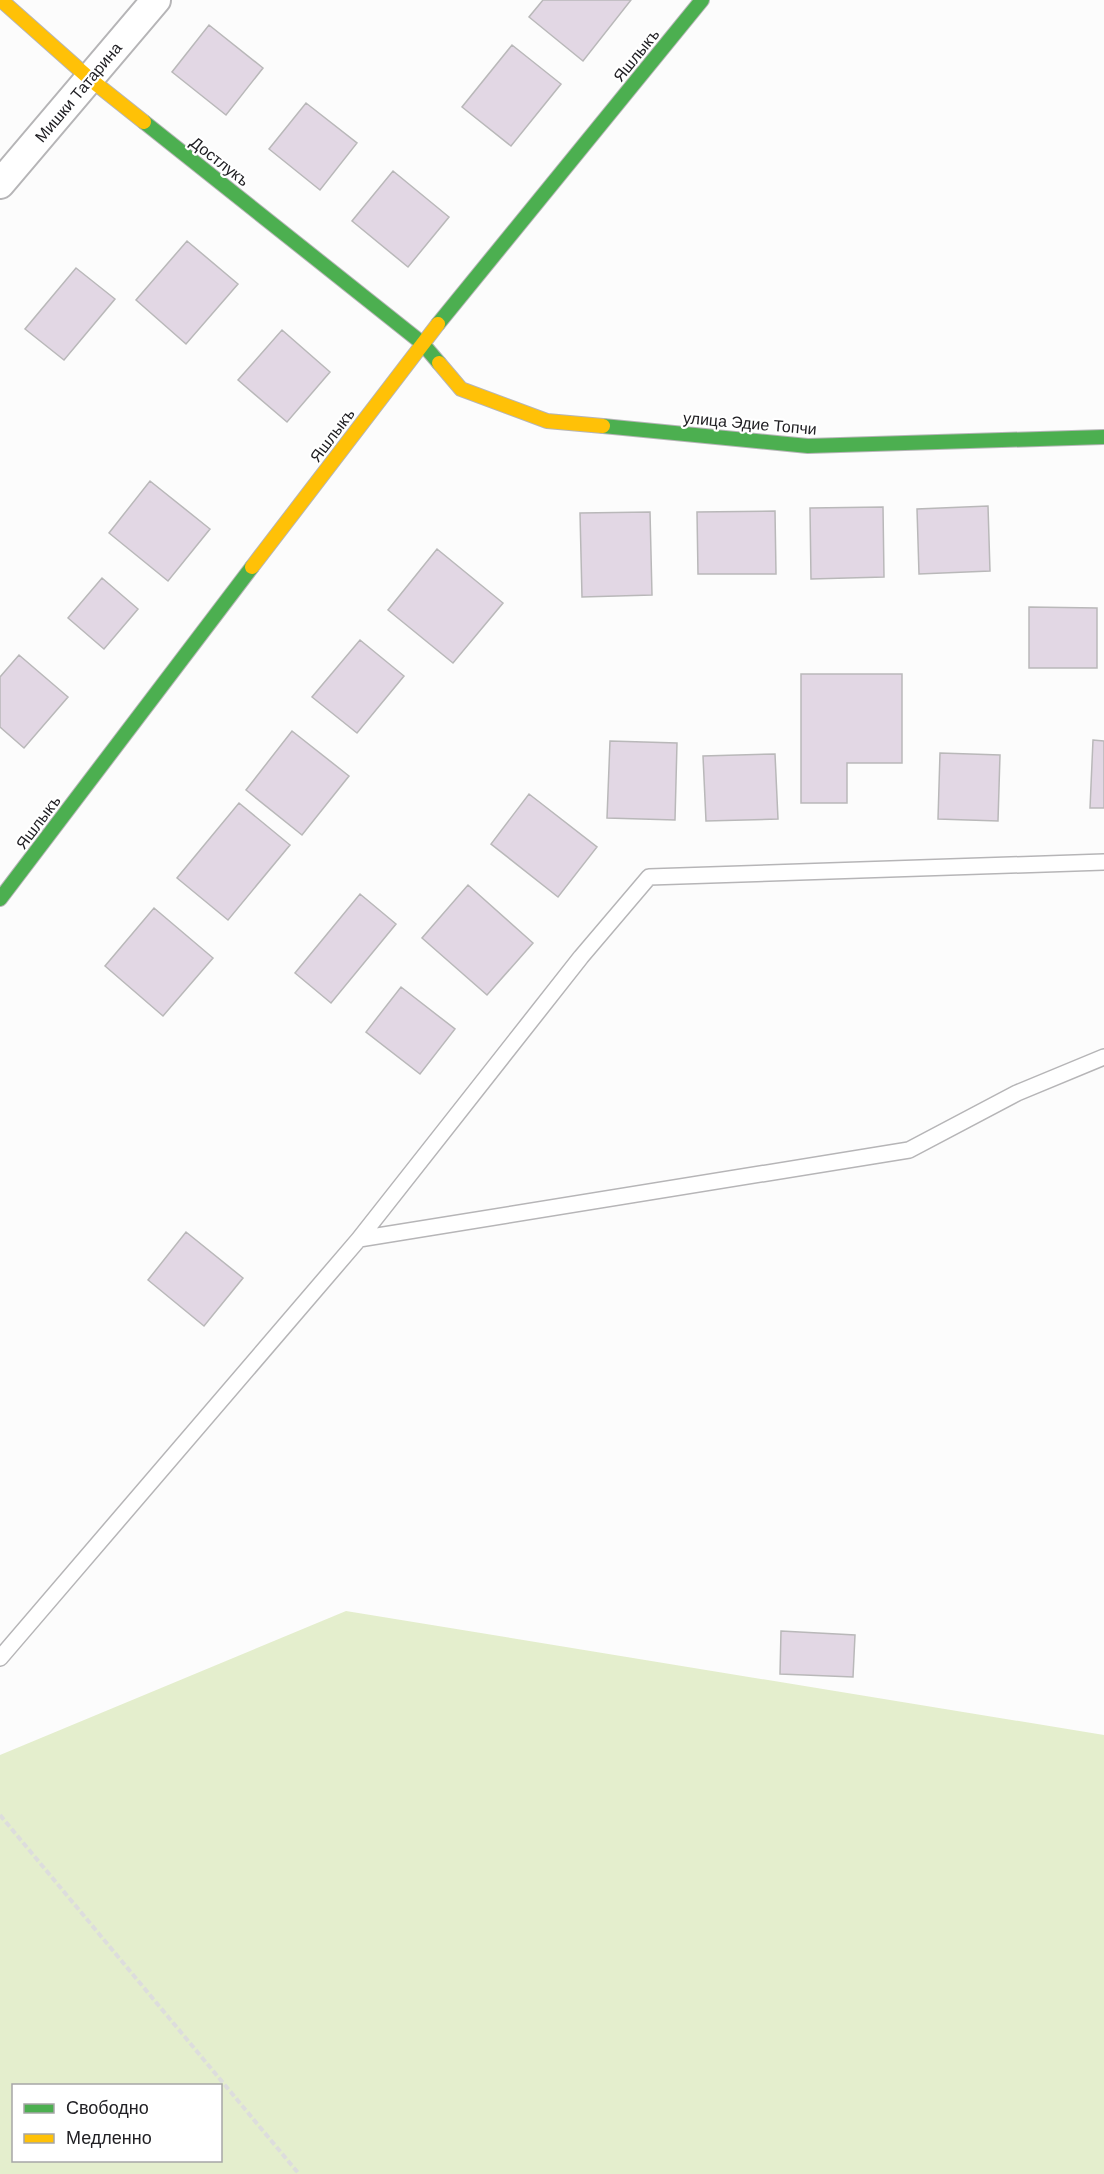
<svg xmlns="http://www.w3.org/2000/svg" width="1104" height="2174" viewBox="0 0 1104 2174" font-family="'DM Sans',sans-serif">
	<style>
		.green { fill: #e4eecd; fill-rule: evenodd }
		.building { fill: #e2d7e4; stroke: #b9b8b9; stroke-width: 1.5 }
		.lines { fill: none; stroke-linecap: round; stroke-linejoin: round }
		.lane-casing { stroke: #b6b5b7; stroke-width: 18 }
		.street-casing { stroke: #b6b5b7; stroke-width: 32 }
		.fast-casing { stroke: #b6b5b7; stroke-width: 16 }
		.slow-casing { stroke: #b6b5b7; stroke-width: 16 }
		.path { stroke: #ddd; stroke-width: 4; stroke-dasharray: 6 3; stroke-linecap: butt }
		.lane { stroke: #fff; stroke-width: 15 }
		.street { stroke: #fff; stroke-width: 28 }
		.fast { stroke: #4caf50; stroke-width: 14 }
		.slow { stroke: #ffc107; stroke-width: 14 }
		.labels { text-anchor: middle; stroke-width: 4.5; stroke-linejoin: round; paint-order: stroke }
		.street-label { font-size: 16px; fill: #212024; stroke: #fff }
	</style>
	<rect width="100%" height="100%" fill="#fcfcfc"/>
	<path class="green" d="M346,1611L1104,1735V2174H0V1755ZM14,2086H220V2160H14Z"/>
	<path class="building" d="M543,0H631L583,61L529,17Z
		M209,25L263,68L226,115L172,72Z
		M512,45L561,84L511,146L462,107Z
		M306,103L357,143L320,190L269,149Z
		M393,171L449,217L408,267L352,221Z
		M187,241L238,284L186,344L136,300Z
		M76,268L115,299L64,360L25,329Z
		M282,330L330,372L287,422L238,380Z
		M150,481L210,529L168,581L109,533Z
		M988,506L990,571L919,574L917,509Z
		M883,507L884,577L811,579L810,508Z
		M775,511L776,574H698L697,512Z
		M650,512L652,595L582,597L580,513Z
		M437,549L503,603L453,663L388,610Z
		M102,578L138,609L104,649L68,618Z
		M1029,607L1097,608V668H1029Z
		M360,640L404,676L357,733L312,697Z
		M19,655L68,697L24,748L0,727V677Z
		M801,674H902V763H847V803H801Z
		M292,731L349,776L302,835L246,790Z
		M1093,740L1104,741V808H1090Z
		M610,741L677,743L675,820L607,818Z
		M940,753L1000,755L998,821L938,819Z
		M775,754L778,819L706,821L703,756Z
		M529,794L597,847L558,897L491,844Z
		M239,803L290,845L228,920L177,878Z
		M468,885L533,943L487,995L422,938Z
		M360,894L396,924L331,1003L295,973Z
		M154,908L213,958L163,1016L105,966Z
		M401,987L455,1029L420,1074L366,1032Z
		M186,1232L243,1278L204,1326L148,1280Z
		M781,1631L855,1635L853,1677L780,1674Z"/>
	<g class="lines">
		<defs>
			<path id="lane" d="M359,1239L581,957L649,877L1104,862
				M0,1658L359,1239L909,1150L1017,1093L1104,1057"/>
			<path id="street" d="M0,184L156,0"/>
			<path id="fast" d="M144,122L422,343L439,363
				M438,324L702,0
				M603,426L808,446L1104,437
				M0,899L252,567"/>
			<path id="slow" d="M1,0L90,79L144,122
				M439,363L461,389L547,421L603,426
				M252,567L438,324"/>
		</defs>
		<use href="#lane" class="lane-casing"/>
		<use href="#street" class="street-casing"/>
		<use href="#fast" class="fast-casing"/>
		<use href="#slow" class="slow-casing"/>
		<path class="path" d="M0,1815L299,2174"/>
		<use href="#lane" class="lane"/>
		<use href="#street" class="street"/>
		<use href="#fast" class="fast"/>
		<use href="#slow" class="slow"/>
	</g>
	<g class="labels">
		<g class="street-label">
			<text transform="translate(636 55) rotate(-51)" y="6">Яшлыкъ</text>
			<text transform="translate(78 92) rotate(-50)" y="6">Мишки Татарина</text>
			<text transform="translate(220 161) rotate(38)" y="6">Достлукъ</text>
			<text transform="translate(750 423) rotate(5)" y="6">улица Эдие Топчи</text>
			<text transform="translate(332 435) rotate(-53)" y="6">Яшлыкъ</text>
			<text transform="translate(38 822) rotate(-53)" y="6">Яшлыкъ</text>
		</g>
	</g>
	<rect x="12" y="2084" width="210" height="78" fill="#ffffff" stroke="#a6a6a7" stroke-width="1.5"/>
	<rect x="24" y="2104" width="30" height="9" fill="#4caf50" stroke="#a6a6a7" stroke-width="1.5"/>
	<text x="66" y="2114" font-size="18" fill="#212024">Свободно</text>
	<rect x="24" y="2134" width="30" height="9" fill="#ffc107" stroke="#a6a6a7" stroke-width="1.5"/>
	<text x="66" y="2144" font-size="18" fill="#212024">Медленно</text>
</svg>
